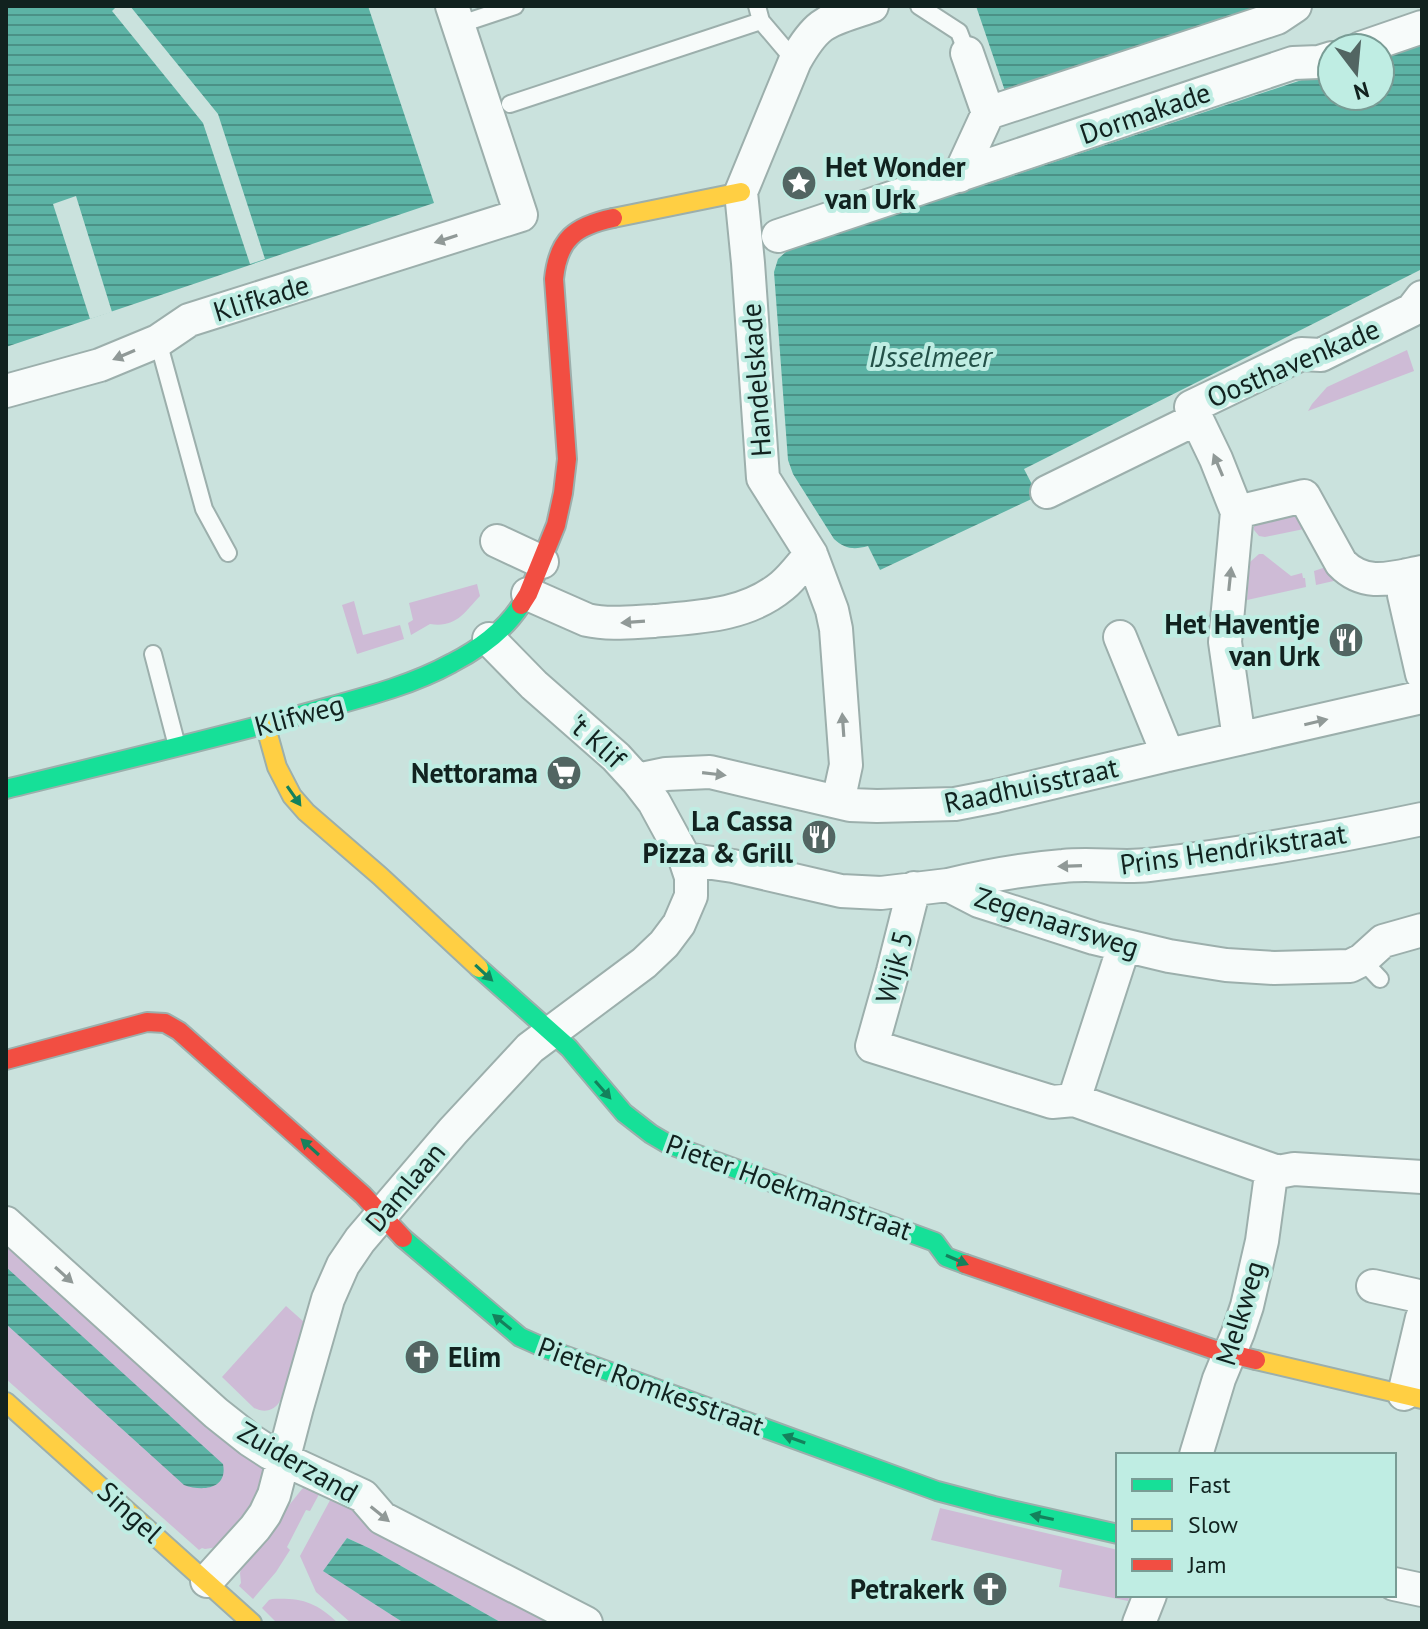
<svg xmlns="http://www.w3.org/2000/svg" width="1428" height="1629" viewBox="0 0 1428 1629" font-family="'PT Sans',sans-serif">
	<style>
		.green { fill: #cebbd6 }
		.water { fill: url(#water-rules) }
		.pier { fill: #cae2dd }
		.lines { fill: none; stroke-linecap: round; stroke-linejoin: round }
		.lane-casing { stroke: #9cafac; stroke-width: 20 }
		.street-casing { stroke: #9cafac; stroke-width: 36 }
		.fast-casing { stroke: #9cafac; stroke-width: 22 }
		.slow-casing { stroke: #9cafac; stroke-width: 22 }
		.jam-casing { stroke: #9cafac; stroke-width: 22 }
		.lane { stroke: #f7fbfa; stroke-width: 16 }
		.street { stroke: #f7fbfa; stroke-width: 32 }
		.fast { stroke: #16e098; stroke-width: 18 }
		.slow { stroke: #ffcf43; stroke-width: 18 }
		.jam { stroke: #f24e42; stroke-width: 18 }
		.oneway { fill: #909997 }
		.oneway2 { fill: #14815c }
		.labels { text-anchor: middle; stroke-width: 8; stroke-linejoin: round; paint-order: stroke }
		.street-label { font-size: 28px; fill: #11221f; stroke: #bfede3 }
		.poi-label { font-size: 28px; font-weight: bold; fill: #11221f; stroke: #bfede3; text-anchor: end }
		.water-label { font-size: 30px; font-style: italic; fill: #235148; stroke: #bfede3 }
	</style>
	<defs>
		<pattern id="water-rules" width="6" height="5" patternUnits="userSpaceOnUse" patternTransform="scale(2)"><rect width="6" height="5" fill="#5db3a5"/><path d="M0 2.5h6" fill="none" stroke="#4b9186"/></pattern>
	</defs>
	<rect width="100%" height="100%" fill="#cae2dd"/>
	<path class="green" d="M1407,350L1414,371L1308,411L1312,404L1327,387Z
		M1298,510L1338,580L1316,585L1314,571L1326,567L1304,529L1265,537L1259,536L1254,530V523Z
		M1259,554H1263L1291,576L1302,573L1303,578H1305L1306,587L1247,600L1250,562Z
		M477,584L480,596C464,613 456,628 430,624L411,635L408,623L413,620L409,603Z
		M354,601L363,635L400,625L404,639L357,654L342,605Z
		M6,1234L262,1464L266,1474L259,1500L218,1547L205,1549L202,1548L199,1550L6,1379Z
		M286,1306L304,1322C299,1336 285,1396 278,1404C271,1412 263,1412 254,1408L222,1377Z
		M324,1485L310,1511L306,1510L287,1547L290,1550L276,1572L253,1599L239,1586L241,1583L240,1573L243,1563L302,1489L306,1486Z
		M335,1491L570,1623H502L371,1549L347,1538L324,1571L404,1623H351L316,1592L300,1556Z
		M940,1508L1118,1550V1595H1130L1128,1601L1059,1587L1062,1570L931,1540Z
		M272,1599C303,1598 315,1602 338,1623H277L262,1608L269,1600Z"/>
	<path class="water" d="M6,6H368L434,203L6,347Z
		M976,6H1263L1006,94Z
		M1422,40V269L1024,469L1038,496L880,570L868,546C854,550 845,549 834,539L793,474L788,460L774,272L778,259L788,250L1332,70V96H1380V54Z
		M6,1267L223,1464C228,1489 203,1492 184,1485L6,1324Z
		M347,1538L371,1549L502,1623H404L323,1571Z"/>
	<path class="pier" d="M117,6H130L218,114L265,259L250,264L203,123L112,11Z
		M76,196L112,312L90,319L53,204Z"/>
	<g class="lines">
		<defs>
			<path id="lane" d="M757,6L761,21L795,61
				M919,6L959,32L967,53
				M458,25L515,6
				M510,104L761,21
				M158,341L204,509L228,553
				M153,654L177,746
				M1362,960L1380,979"/>
			<path id="street" d="M452,6L521,215
				M1361,48L1422,27
				M967,53L988,113
				M959,176L988,113L1277,18L1295,6
				M778,236L1293,63L1319,62L1332,58
				M6,391L100,365L158,341L189,320L521,215
				M1047,492L1196,419
				M1237,512L1304,496L1341,563C1365,588 1392,578 1422,572
				M497,541L542,562
				M1407,575L1404,595L1422,674
				M528,594L587,620C609,625 632,622 654,621C699,617 746,616 782,586C793,577 802,564 811,554
				M1120,637L1168,755
				M1239,739L1225,642L1237,512L1216,459L1191,407L1301,354L1321,355L1412,310L1422,297
				M637,780L666,774L710,772L850,805L877,806L955,804L996,796L1168,755L1422,697
				M838,802L846,765L836,629L832,610L811,554L763,478L748,263L741,192L795,61C819,18 829,21 872,6
				M685,859L733,866L841,891L881,893L948,885L979,901L1094,938L1169,956L1226,965L1274,968L1350,966L1362,960L1383,941L1422,930
				M948,885C986,876 1025,869 1063,866C1092,863 1121,868 1149,865C1241,854 1332,838 1422,819
				M914,888L893,971L872,1046L1052,1102L1074,1100L1278,1172
				M1074,1100L1124,946
				M1278,1172L1294,1169L1422,1177
				M6,1223L216,1413L250,1440L270,1453L363,1496L382,1518L586,1623
				M1373,1286L1414,1295L1422,1299
				M1404,1394L1422,1318
				M1196,1455L1219,1379L1238,1333L1247,1306L1262,1241L1270,1182L1272,1177L1278,1172
				M207,1581L255,1528L265,1514L274,1495L297,1407L328,1299L343,1265L360,1240L453,1131L530,1048L644,963L664,944L679,924L691,896V877L685,859L654,802L637,780L616,757L534,685L489,639
				M1394,1584L1422,1590
				M1139,1623L1150,1595"/>
			<path id="fast" d="M6,789C103,765 200,742 296,716C348,701 405,689 452,663C479,649 505,630 521,605
				M479,968L569,1048L624,1113L651,1134L668,1144L935,1242L946,1257L965,1264
				M403,1238L520,1337L547,1349L937,1491L994,1506L1118,1534"/>
			<path id="slow" d="M613,218L741,192
				M265,724L277,767L292,796L306,812L380,876L479,968
				M1256,1360L1422,1399
				M6,1402L252,1623"/>
			<path id="jam" d="M521,605L528,594L556,525L563,493L567,459L554,279C558,239 575,226 613,218
				M6,1060L147,1022L165,1023L179,1031L363,1195L403,1238
				M965,1264L1215,1350L1256,1360"/>
		</defs>
		<use href="#lane" class="lane-casing"/>
		<use href="#street" class="street-casing"/>
		<use href="#fast" class="fast-casing"/>
		<use href="#slow" class="slow-casing"/>
		<use href="#jam" class="jam-casing"/>
		<use href="#lane" class="lane"/>
		<use href="#street" class="street"/>
		<use href="#fast" class="fast"/>
		<use href="#slow" class="slow"/>
		<use href="#jam" class="jam"/>
	</g>
	<defs><path id="oneway-solid" d="M-6-.8H1V-3.2L6.5 0L1 3.2V.8H-6Z" transform="scale(2)"/></defs>
	<g class="oneway">
		<use href="#oneway-solid" transform="translate(446 239) rotate(162)"/>
		<use href="#oneway-solid" transform="translate(124 355) rotate(157)"/>
		<use href="#oneway-solid" transform="translate(1218 465) rotate(-113)"/>
		<use href="#oneway-solid" transform="translate(1230 579) rotate(-84)"/>
		<use href="#oneway-solid" transform="translate(633 622) rotate(176)"/>
		<use href="#oneway-solid" transform="translate(1316 722) rotate(-13)"/>
		<use href="#oneway-solid" transform="translate(843 725) rotate(-94)"/>
		<use href="#oneway-solid" transform="translate(714 774) rotate(7)"/>
		<use href="#oneway-solid" transform="translate(1070 866) rotate(178)"/>
		<use href="#oneway-solid" transform="translate(64 1275) rotate(42)"/>
		<use href="#oneway-solid" transform="translate(380 1514) rotate(39)"/>
	</g>
	<g class="oneway2">
		<use href="#oneway-solid" transform="translate(294 796) rotate(55)"/>
		<use href="#oneway-solid" transform="translate(484 973) rotate(43)"/>
		<use href="#oneway-solid" transform="translate(603 1090) rotate(49)"/>
		<use href="#oneway-solid" transform="translate(310 1147) rotate(-138)"/>
		<use href="#oneway-solid" transform="translate(957 1260) rotate(23)"/>
		<use href="#oneway-solid" transform="translate(502 1322) rotate(-141)"/>
		<use href="#oneway-solid" transform="translate(794 1439) rotate(-160)"/>
		<use href="#oneway-solid" transform="translate(1042 1517) rotate(-168)"/>
	</g>
	<defs>
		<symbol id="sight-disc" viewBox="-11 -11 22 22"><circle r="9.5" fill="#526562" stroke="#bfede3"/><path d="M0-6L1.8-2.2L6-1.7L2.9 1.2L3.7 5.4L0 3.3L-3.7 5.4L-2.9 1.2L-6-1.7L-1.8-2.2Z" fill="#fff"/></symbol>
		<symbol id="restaurant-disc" viewBox="-11 -11 22 22"><circle r="9.5" fill="#526562" stroke="#bfede3"/><path d="M-5-6h1v4h1v-4h1v4h1v-4h1v5L-1.5 .5V6h-2V.5L-5-1ZM5-6V6H3V1.5H1.5Q1.5-4 5-6Z" fill="#fff"/></symbol>
		<symbol id="supermarket-disc" viewBox="-11 -11 22 22"><circle r="9.5" fill="#526562" stroke="#bfede3"/><path d="M-6-5.5h2.5l.6 2H6L4.5 2H-2.5L-4.4-4H-6ZM-1.5 3.2a1.3 1.3 0 1 0 .1 0ZM3 3.2a1.3 1.3 0 1 0 .1 0Z" fill="#fff"/></symbol>
		<symbol id="church-disc" viewBox="-11 -11 22 22"><circle r="9.5" fill="#526562" stroke="#bfede3"/><path d="M-1.2-6h2.4v3.5h3.3v2.4h-3.3V6h-2.4V-.1h-3.3v-2.4h3.3Z" fill="#fff"/></symbol>
	</defs>
	<g fill-rule="evenodd">
		<use href="#sight-disc" x="779" y="163" width="40" height="40"/>
		<use href="#restaurant-disc" x="1326" y="620" width="40" height="40"/>
		<use href="#supermarket-disc" x="544" y="753" width="40" height="40"/>
		<use href="#restaurant-disc" x="799" y="817" width="40" height="40"/>
		<use href="#church-disc" x="402" y="1337" width="40" height="40"/>
		<use href="#church-disc" x="970" y="1569" width="40" height="40"/>
	</g>
	<g class="labels">
		<g class="street-label">
			<text transform="translate(1145 113) rotate(-19)" y="10">Dormakade</text>
			<text transform="translate(261 298) rotate(-17)" y="10">Klifkade</text>
			<text transform="translate(1293 363) rotate(-23)" y="10">Oosthavenkade</text>
			<text transform="translate(756 380) rotate(-94)" y="10">Handelskade</text>
			<text transform="translate(299 715) rotate(-15)" y="10">Klifweg</text>
			<text transform="translate(597 741) rotate(42)" y="10">'t Klif</text>
			<text transform="translate(1031 785) rotate(-12)" y="10">Raadhuisstraat</text>
			<text transform="translate(1233 849) rotate(-8)" y="10">Prins Hendrikstraat</text>
			<text transform="translate(1057 922) rotate(18)" y="10">Zegenaarsweg</text>
			<text transform="translate(894 967) rotate(-75)" y="10">Wijk 5</text>
			<text transform="translate(405 1187) rotate(-50)" y="10">Damlaan</text>
			<text transform="translate(789 1187) rotate(20)" y="10">Pieter Hoekmanstraat</text>
			<text transform="translate(1240 1313) rotate(-73)" y="10">Melkweg</text>
			<text transform="translate(651 1386) rotate(20)" y="10">Pieter Romkesstraat</text>
			<text transform="translate(298 1462) rotate(30)" y="10">Zuiderzand</text>
			<text transform="translate(130 1512) rotate(42)" y="10">Singel</text>
		</g>
		<g class="poi-label">
			<text x="825" y="177" text-anchor="start">Het Wonder<tspan x="825" dy="32">van Urk</tspan></text>
			<text x="1320" y="634">Het Haventje<tspan x="1320" dy="32">van Urk</tspan></text>
			<text x="538" y="783">Nettorama</text>
			<text x="793" y="831">La Cassa<tspan x="793" dy="32">Pizza &amp; Grill</tspan></text>
			<text x="448" y="1367" text-anchor="start">Elim</text>
			<text x="964" y="1599">Petrakerk</text>
		</g>
		<g class="water-label">
			<text x="930" y="367">IJsselmeer</text>
		</g>
	</g>
	<rect width="1428" height="1629" fill="none" stroke="#11221f" stroke-width="16"/>
	<rect x="1116" y="1453" width="280" height="144" fill="#bfede3" stroke="#799c95" stroke-width="2"/>
	<rect x="1132" y="1479" width="40" height="12" fill="#16e098" stroke="#799c95" stroke-width="2"/>
	<text x="1188" y="1493" font-size="24" fill="#11221f">Fast</text>
	<rect x="1132" y="1519" width="40" height="12" fill="#ffcf43" stroke="#799c95" stroke-width="2"/>
	<text x="1188" y="1533" font-size="24" fill="#11221f">Slow</text>
	<rect x="1132" y="1559" width="40" height="12" fill="#f24e42" stroke="#799c95" stroke-width="2"/>
	<text x="1188" y="1573" font-size="24" fill="#11221f">Jam</text>
	<g transform="translate(1356 72) rotate(164)"><circle r="38" fill="#bfede3" stroke="#799c95" stroke-width="2"/>
	<path d="M0-6L14 30L0 20L-14 30Z" fill="#526562"/>
	<text y="-12" font-size="22" font-weight="bold" text-anchor="middle" fill="#11221f">N</text>
	</g>
</svg>
